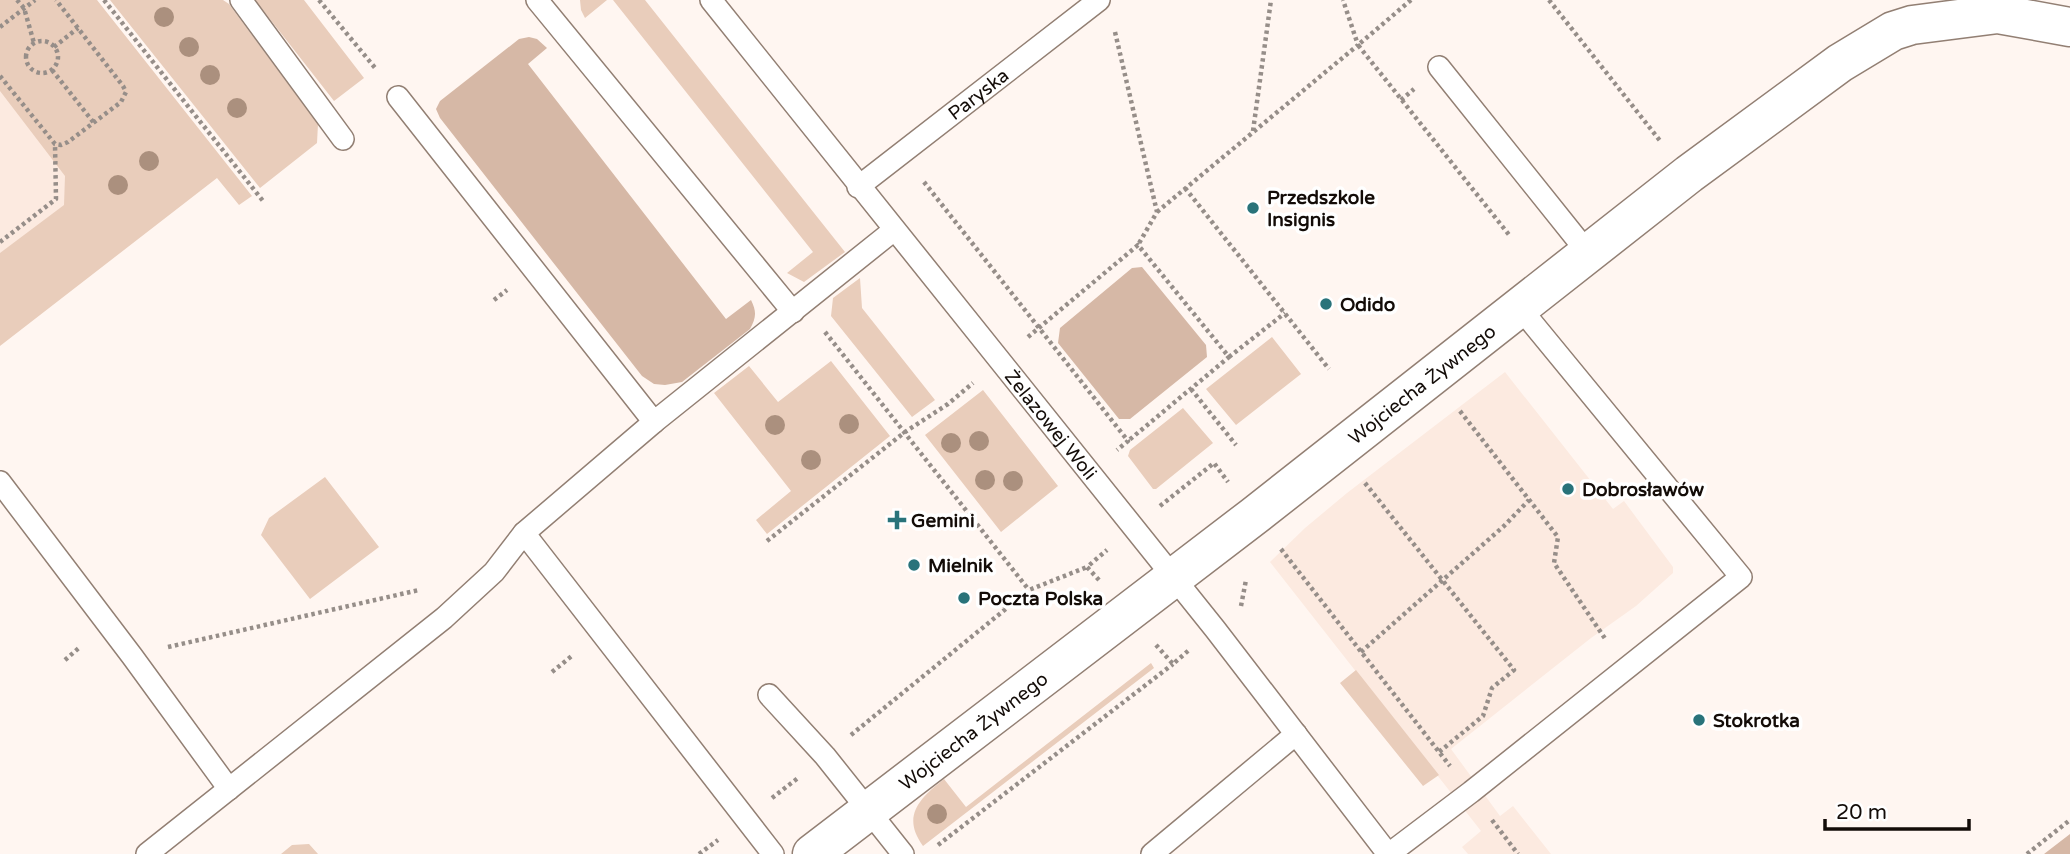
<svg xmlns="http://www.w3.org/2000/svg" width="2070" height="854" viewBox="0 0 2070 854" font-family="'Varela Round',sans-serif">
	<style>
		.built { fill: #fceae0 }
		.green { fill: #e9cdbb }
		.forest { fill: #d6b8a6 }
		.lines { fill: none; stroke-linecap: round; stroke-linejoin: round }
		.lane-casing { stroke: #927f73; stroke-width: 24 }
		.street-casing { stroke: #927f73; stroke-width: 41 }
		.path { stroke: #968e89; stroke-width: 4.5; stroke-dasharray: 3.5 3.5; stroke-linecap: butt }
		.lane { stroke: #fff; stroke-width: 21 }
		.street { stroke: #fff; stroke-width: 38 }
		.tree { fill: #ab907e }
		.poi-dot { fill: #29737a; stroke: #fff; stroke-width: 2.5 }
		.labels { text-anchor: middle; stroke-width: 7; stroke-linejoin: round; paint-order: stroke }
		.street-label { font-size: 19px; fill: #130c08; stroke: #fff }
		.poi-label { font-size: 19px; font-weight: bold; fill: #130c08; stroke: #fff; text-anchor: start }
	</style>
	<rect width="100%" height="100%" fill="#fff6f1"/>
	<path class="built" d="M0,0L204,144L0,303Z
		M1505,372L1613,509L1624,501L1673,567V573L1636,606L1591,638L1451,749L1500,816L1513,806L1551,854H1468L1462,847L1481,831L1270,562L1305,528L1347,493Z"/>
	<path class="green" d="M0,0H97L252,196L239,205L217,178L0,346V253L64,205L65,176L0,91Z
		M110,0H223L229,4L318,124L317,143L260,188Z
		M255,0H304L364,78L334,101Z
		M580,0H607L585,18L581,10Z
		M613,0H645L845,252L804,282L787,273L813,252Z
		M860,278L862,308L935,400L912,417L831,316L833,298Z
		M1272,337L1301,374L1236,425L1206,389Z
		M831,361L890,436L767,534L756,520L791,491L714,393L749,366L778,402Z
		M983,390L1058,486L1001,532L925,435Z
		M1183,408L1213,443L1156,489H1153L1128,456L1130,450Z
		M325,477L379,547L310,599L261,535L269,518Z
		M1151,663L1154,668L923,846C901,816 920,798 944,779L966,807Z
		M1356,670L1439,775L1423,786L1340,683Z
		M309,844L318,854H281L292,845Z"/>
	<path class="forest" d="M529,37L537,39L547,48L528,64L726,319L751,300C757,312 756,318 750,329L682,382L665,385L654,384L642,376L440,118L436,109L440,101L519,39Z
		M1142,267L1206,345L1207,357L1130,419H1119L1058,343L1060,328L1132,268Z
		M2070,834V854H2044Z"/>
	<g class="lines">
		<defs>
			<g id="lane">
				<path d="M241,0L343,139"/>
				<path d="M537,0L793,312"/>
				<path id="s1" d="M711,0L1215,629L1388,854"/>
				<path d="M1439,67L1588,253"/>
				<path d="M398,97L654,422L894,230"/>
				<path id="s2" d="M858,187L1099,0"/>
				<path d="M0,482L132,656L229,789"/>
				<path d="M524,533L773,854"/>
				<path d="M769,695L825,756L903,854"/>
				<path d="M147,854L444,618L494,572L524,533L654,422"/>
				<path d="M1152,854L1296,734"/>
				<path d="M1389,854L1471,792L1741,577L1520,308"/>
			</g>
			<g id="street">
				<path id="s3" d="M812,854L1254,516L1689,174L1840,63L1893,31L1912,25L1998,14L2070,27"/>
			</g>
		</defs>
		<use href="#lane" class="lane-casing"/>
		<use href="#street" class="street-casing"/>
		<path class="path" d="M17,0L24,8L34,43
			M104,0L263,201
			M319,0L376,69
			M1411,0L1358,45L1510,236
			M1549,0L1661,142
			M0,27L35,0
			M1115,32L1157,212L1138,245
			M26 57a16 16 0 1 1 32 0a16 16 0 1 1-32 0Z
			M54,47L78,28
			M52,70L94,123
			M0,76L55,144L61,145L68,142L121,102L126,92L123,86L56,0
			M1401,100L1414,89
			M1253,131L1271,0
			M924,182L1128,441L1117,450
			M1185,188L1329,369
			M1157,212L1358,45L1343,0
			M0,242L56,199L55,144
			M494,300L507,290
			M825,332L1029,590
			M1028,337L1138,245L1229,357L1128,441
			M1229,357L1285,313
			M1191,389L1236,445
			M1460,411L1558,537L1554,563L1606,640
			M1365,483L1514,670L1492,688L1483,716L1439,752
			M1160,506L1214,463L1228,482
			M767,541L905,432L948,404L973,383
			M1281,549L1450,766
			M1099,580L1087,567L1107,550
			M1000,600L1006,608
			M1241,606L1246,580
			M1156,645L1173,664L1189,650
			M168,647L419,590
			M1361,652L1504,526L1529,500
			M65,660L80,647
			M552,672L573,655
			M851,735L1029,590L1087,567
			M772,798L798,778
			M1492,820L1518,854
			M938,845L1173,664
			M699,854L718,840
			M2027,854L2070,820"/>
		<use href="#lane" class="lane"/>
		<use href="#street" class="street"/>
	</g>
	<g class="tree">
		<circle cx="164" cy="17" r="10"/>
		<circle cx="189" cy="47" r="10"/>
		<circle cx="210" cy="75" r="10"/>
		<circle cx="237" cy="108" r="10"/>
		<circle cx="149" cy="161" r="10"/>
		<circle cx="118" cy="185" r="10"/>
		<circle cx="849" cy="424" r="10"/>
		<circle cx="775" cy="425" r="10"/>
		<circle cx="979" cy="441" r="10"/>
		<circle cx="951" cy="443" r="10"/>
		<circle cx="811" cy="460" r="10"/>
		<circle cx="985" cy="480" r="10"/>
		<circle cx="1013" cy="481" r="10"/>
		<circle cx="937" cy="814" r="10"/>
	</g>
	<g class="poi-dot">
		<circle cx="1253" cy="208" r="7"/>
		<circle cx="1326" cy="304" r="7"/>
		<circle cx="1568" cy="489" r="7"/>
		<path d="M893.5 509.5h7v7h7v7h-7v7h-7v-7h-7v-7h7z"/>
		<circle cx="914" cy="565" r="7"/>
		<circle cx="964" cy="598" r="7"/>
		<circle cx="1699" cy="720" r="7"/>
	</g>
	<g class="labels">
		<g class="street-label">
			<text dy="7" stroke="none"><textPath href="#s2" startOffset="152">Paryska</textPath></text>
			<text dy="7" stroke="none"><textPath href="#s3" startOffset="770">Wojciecha Żywnego</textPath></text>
			<text dy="7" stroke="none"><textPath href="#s1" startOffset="544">Żelazowej Woli</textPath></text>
			<text dy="7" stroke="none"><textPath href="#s3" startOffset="203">Wojciecha Żywnego</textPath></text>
		</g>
		<g class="poi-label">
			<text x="1267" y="204">Przedszkole<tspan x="1267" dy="22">Insignis</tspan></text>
			<text x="1340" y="311">Odido</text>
			<text x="1582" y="496">Dobrosławów</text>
			<text x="911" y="527">Gemini</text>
			<text x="928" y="572">Mielnik</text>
			<text x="978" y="605">Poczta Polska</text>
			<text x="1713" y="727">Stokrotka</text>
		</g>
	</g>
	<path d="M1825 819v10h144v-10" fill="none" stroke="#130c08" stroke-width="3.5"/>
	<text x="1836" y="819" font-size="21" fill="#130c08" stroke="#ffffff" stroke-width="5" paint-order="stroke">20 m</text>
</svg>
